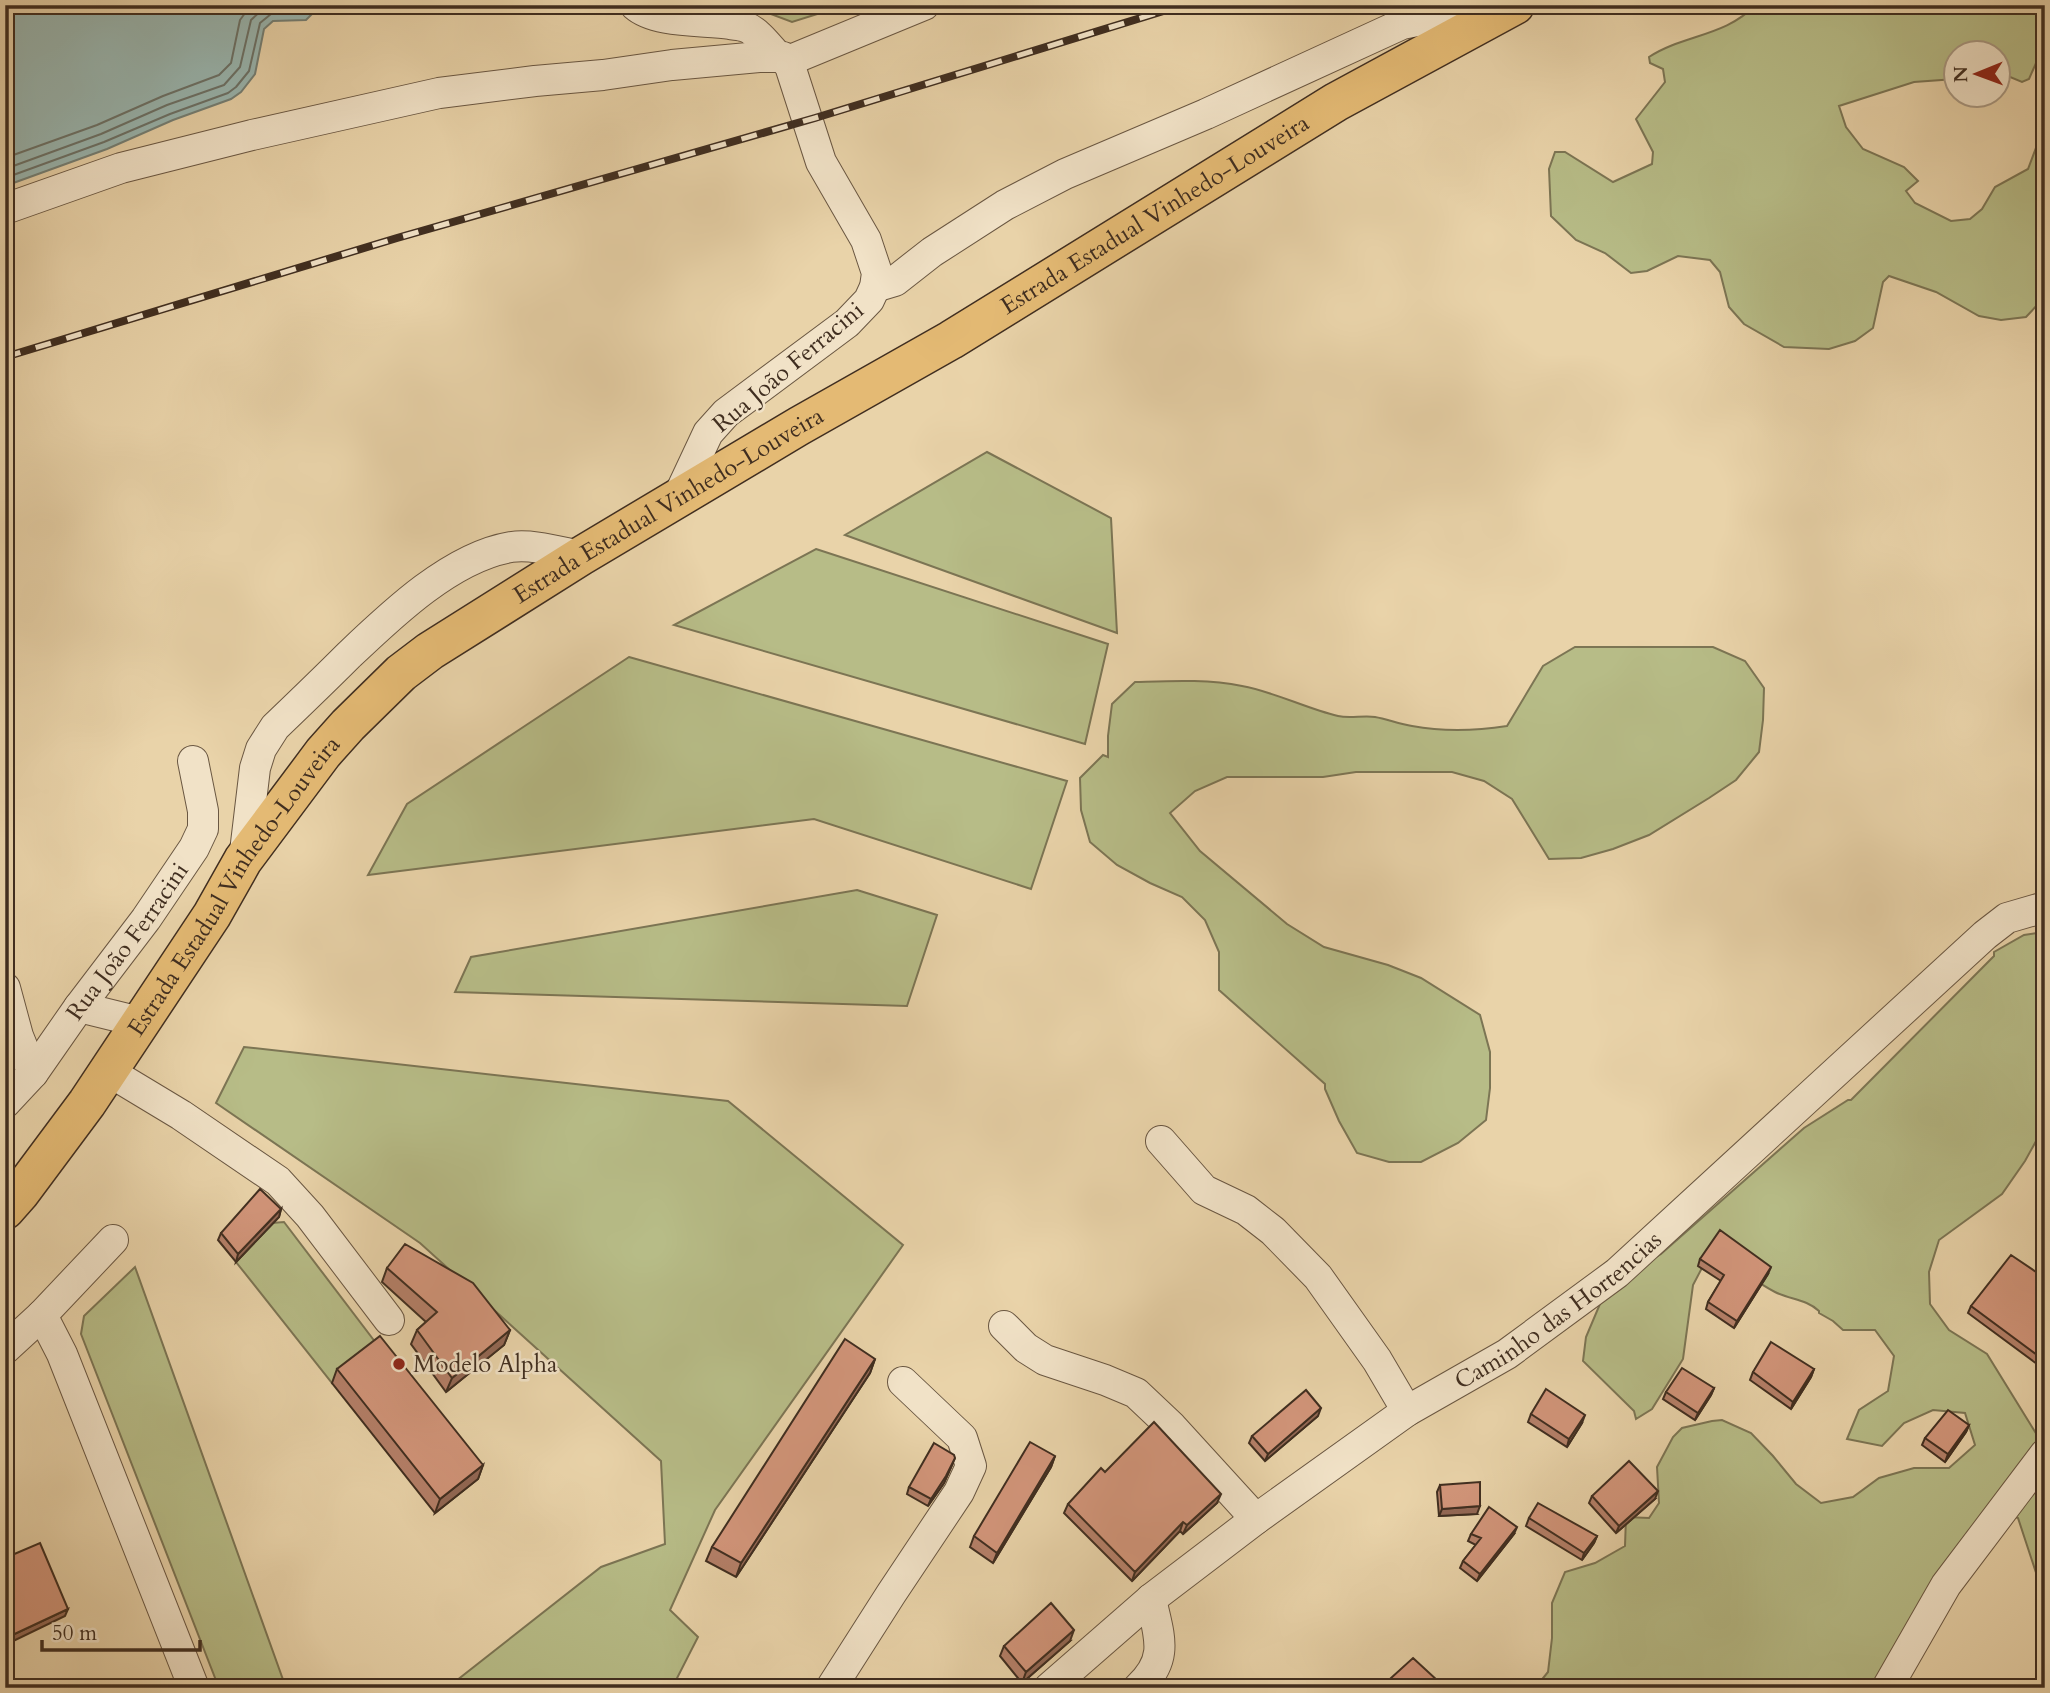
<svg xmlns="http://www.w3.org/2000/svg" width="2050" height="1693" viewBox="0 0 2050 1693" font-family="Cardo,serif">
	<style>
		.green { fill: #b7bc87; stroke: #7c7554; stroke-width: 2 }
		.water { fill: #99b6b0; stroke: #758076; stroke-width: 2 }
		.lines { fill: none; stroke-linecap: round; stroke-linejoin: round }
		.shore { stroke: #6c7268; stroke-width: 2 }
		.minor-casing { stroke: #6a5742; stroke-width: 32 }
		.major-casing { stroke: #402e20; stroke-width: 41 }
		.minor { stroke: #f1e2c7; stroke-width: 30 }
		.major { stroke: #e4ba74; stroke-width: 38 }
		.rail-casing { stroke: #402e20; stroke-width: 8 }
		.rail { stroke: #f1e2c7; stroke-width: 5; stroke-dasharray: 16; stroke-linecap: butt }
		.wall { fill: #b58069; stroke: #402e20; stroke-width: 2 }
		.shaded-wall { fill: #936855; stroke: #402e20; stroke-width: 2 }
		.building { fill: #d2957a; stroke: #402e20; stroke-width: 2 }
		.poi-dot { fill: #8f2418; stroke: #f1e2c7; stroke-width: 2.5 }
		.labels { text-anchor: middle; stroke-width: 5; stroke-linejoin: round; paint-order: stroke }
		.street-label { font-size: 24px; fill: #402e20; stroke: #f1e2c7 }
		.poi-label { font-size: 24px; fill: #402e20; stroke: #f1e2c7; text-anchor: start }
	</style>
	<rect width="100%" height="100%" fill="#e9d3a9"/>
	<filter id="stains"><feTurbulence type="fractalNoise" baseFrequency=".00286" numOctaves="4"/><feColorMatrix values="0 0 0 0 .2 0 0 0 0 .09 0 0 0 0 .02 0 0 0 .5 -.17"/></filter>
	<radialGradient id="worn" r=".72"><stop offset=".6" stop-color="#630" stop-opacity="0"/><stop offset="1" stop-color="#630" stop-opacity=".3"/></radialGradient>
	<path class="green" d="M747,5H846L792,22Z
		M1755,5H2038L2042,13L2045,11V63L2043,61L2036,63L2029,79L2022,82L1998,72L1997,52H1955V79L1914,82L1839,106L1846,127L1863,149L1904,167L1918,181L1906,191L1915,203L1951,221L1970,219L1982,209L1995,187L2028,169L2045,124V300L2040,302L2026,317L2001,320L1979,316L1936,292L1889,276L1883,282L1873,328L1855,341L1829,349L1784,347L1744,324L1729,307L1720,272L1710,260L1678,256L1647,271L1631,273L1605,253L1576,240L1551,216L1549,169L1555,152H1565L1613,182L1652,164L1653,152L1636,119L1665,82L1663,69L1650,63L1649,57C1682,35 1727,36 1755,5Z
		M987,452L1111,518L1117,633L845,535Z
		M816,549L1108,644L1085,744L674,625Z
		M1575,647H1713L1745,661L1764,688L1763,720L1759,752L1736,780L1709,798L1649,835L1613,849L1581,858L1549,859L1512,799L1484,781L1452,772H1356L1323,777H1227L1195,791L1170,813L1200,851L1287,924L1324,947L1388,965L1421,978L1480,1015L1490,1052V1088L1486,1120L1458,1143L1421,1162H1389L1357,1153L1339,1121L1325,1089V1084L1219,990V952L1205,920L1182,897L1150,883L1117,865L1090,842L1081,810L1080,778L1103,755L1108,757V736L1112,704L1135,682C1171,681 1207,679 1242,686C1275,692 1305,708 1338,716C1350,719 1363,715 1375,717C1387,719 1399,724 1412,726C1444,732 1475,731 1507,726L1543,666Z
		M629,657L1067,781L1031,889L814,819L368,875L407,804Z
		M857,890L937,915L907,1006L455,992L471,957Z
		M2045,932V1125L2025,1161L2002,1194L1939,1240L1929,1272L1930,1304L1949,1330L1987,1354L2045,1448V1600L2018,1518L2009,1515L1873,1688H1535L1548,1672L1552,1638V1603L1565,1572L1595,1563L1625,1546L1626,1517L1649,1518L1659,1503L1657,1467L1673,1437L1682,1428L1712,1421L1722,1420L1751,1433L1773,1456L1796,1484L1821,1503L1853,1497L1879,1478L1914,1468H1949L1975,1445L1965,1413L1933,1410L1904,1423L1882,1446L1847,1439L1859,1410L1888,1391L1894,1356L1875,1330H1843L1833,1321L1819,1313V1311C1806,1299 1791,1300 1775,1292C1752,1280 1733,1263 1713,1247L1693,1285L1683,1359L1652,1409L1636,1419L1634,1411L1583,1361L1586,1337L1608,1285L1661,1254L1804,1128L1848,1100H1851L1994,956V952L2024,935Z
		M244,1047L728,1101L903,1245L715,1510L670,1610L698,1637L672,1688H597L585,1686L581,1688H447L601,1567L665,1544L661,1461L420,1243L216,1103Z
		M284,1222L379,1347L332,1383L236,1262L272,1223Z
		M135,1267L286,1688H219L81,1334L84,1316Z"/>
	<path class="water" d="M5,5H321L306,20L273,21L264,29L255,74L241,92L231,99L173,120L107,149L5,186Z"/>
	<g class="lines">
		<path class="shore" d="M5,158L97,125L163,96L219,75L231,63L240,20L251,5
			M5,169L101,134L167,105L224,85L240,67L251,20L264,8L272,5
			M5,178L104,142L170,114L228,93L236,87L249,71L260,23L271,14L303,13L311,5"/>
		<defs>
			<g id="minor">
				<path d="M635,5C655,23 703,20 730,24C735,25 741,25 746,27C758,32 769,47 778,57"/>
				<path d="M788,61L924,5"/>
				<path d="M5,209L121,168L252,135L439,93L535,81L603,75L672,65L759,57H783L790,66L821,162L866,240L877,273L875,287L869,300L847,323L726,413L708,433L678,497"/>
				<path d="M875,287L895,281L932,252L1005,205L1065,174L1206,114L1402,24L1427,19L1492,16"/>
				<path d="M244,860L255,768L261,749L275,727C299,704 324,680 348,656C391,615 451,557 511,547C534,544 559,552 581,556"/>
				<path d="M5,988L18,1036L33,1073"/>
				<path d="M79,1007L140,1022"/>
				<path d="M108,1071L181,1115L278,1181L310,1216L389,1320"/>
				<path id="s1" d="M5,1103L33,1073L79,1007L146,919L194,848L203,829V811L193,761"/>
				<path d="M1161,1141L1204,1190L1246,1210L1273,1231L1318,1277L1377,1360L1407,1411"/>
				<path d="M42,1315L62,1354L194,1688"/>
				<path d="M1004,1326L1026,1348L1045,1360L1105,1380L1136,1393L1172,1427L1256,1519"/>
				<path d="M5,1349L42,1315L113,1240"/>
				<path d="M831,1688L891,1594L959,1492L971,1466L962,1438L903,1382"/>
				<path id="s2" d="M1049,1688L1151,1599L1256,1519L1407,1411L1507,1354L1617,1273L1985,935L2007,918L2045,907"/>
				<path d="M1138,1688C1170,1659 1159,1636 1151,1599"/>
				<path d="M1887,1688L1946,1585L2045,1454"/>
			</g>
			<g id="major">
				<path id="s3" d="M5,1210L20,1193L87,1103L212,915L243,860L323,753L348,725L401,673L430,651L581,556L799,426L951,340L1336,102L1515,5"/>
			</g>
		</defs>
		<use href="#minor" class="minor-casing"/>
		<use href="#major" class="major-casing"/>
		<use href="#minor" class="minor"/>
		<use href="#major" class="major"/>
		<defs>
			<path id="rail" d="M5,357L397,238L815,118L1183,5"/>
		</defs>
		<use href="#rail" class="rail-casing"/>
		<use href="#rail" class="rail"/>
	</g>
	<path class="wall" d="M281,1209L279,1217L236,1262L218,1240L221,1233Z
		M1700,1259L1768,1274L1734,1328L1706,1309L1708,1302L1721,1281L1698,1266Z
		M387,1268L510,1330L504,1345L446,1392L411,1344L417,1330L426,1322L382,1282Z
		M2045,1278V1370L1968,1313L1971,1306Z
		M875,1359L870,1373L736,1577L706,1561L712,1547Z
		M337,1369L483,1465L478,1479L435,1513L332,1383Z
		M1814,1369L1811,1377L1791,1409L1750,1380L1753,1372Z
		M1714,1388L1711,1395L1695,1420L1663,1399L1666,1392Z
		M1531,1414L1582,1423L1567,1447L1528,1422Z
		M1318,1416L1265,1461L1249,1443L1252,1436Z
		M1969,1425L1966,1432L1945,1462L1922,1445L1925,1438Z
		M1055,1456L1051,1467L993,1563L970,1547L974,1536Z
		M952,1465L944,1483L928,1506L907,1494L909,1487Z
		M1105,1472L1217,1503L1183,1534L1180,1531L1132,1581L1064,1513L1068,1504Z
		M1440,1485L1477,1514L1439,1516L1437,1492Z
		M1592,1496L1655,1499L1616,1533L1589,1503Z
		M1529,1518L1597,1536L1594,1543L1582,1560L1526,1526Z
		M1471,1534H1514L1477,1581L1460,1568L1463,1561L1476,1545L1468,1541Z
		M1070,1641L1022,1683L1000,1656L1004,1646Z"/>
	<path class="shaded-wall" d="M281,1209L279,1217L236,1262L238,1254Z
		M1771,1267L1768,1274L1734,1328L1737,1321Z
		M510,1330L504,1345L446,1392L452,1378Z
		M875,1359L870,1373L736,1577L741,1563Z
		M1814,1369L1811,1377L1791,1409L1793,1402Z
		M1714,1388L1711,1395L1695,1420L1698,1413Z
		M1321,1408L1318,1416L1265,1461L1268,1454Z
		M1585,1415L1582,1423L1567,1447L1569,1439Z
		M1969,1425L1966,1432L1945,1462L1948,1454Z
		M1055,1456L1051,1467L993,1563L997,1553Z
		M955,1458L944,1483L928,1506L931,1499Z
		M483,1465L478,1479L435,1513L440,1499Z
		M1658,1491L1655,1499L1616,1533L1619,1526Z
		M1221,1494L1217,1503L1183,1534L1187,1525Z
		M1480,1506L1477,1514L1439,1516L1442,1509Z
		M1183,1522L1180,1531L1132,1581L1135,1572Z
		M1517,1527L1514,1534L1477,1581L1480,1574Z
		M1597,1536L1594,1543L1582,1560L1584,1553Z
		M68,1609L65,1616L5,1645L6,1638Z
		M1074,1630L1070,1641L1022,1683L1026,1672Z"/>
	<path class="building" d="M260,1189L281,1209L238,1254L221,1233Z
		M1720,1230L1771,1267L1737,1321L1708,1302L1724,1275L1700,1259Z
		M405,1244L473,1283L510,1330L452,1378L417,1330L437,1312L387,1268Z
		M2011,1255L2045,1278V1361L1971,1306Z
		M380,1336L483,1465L440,1499L337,1369Z
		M845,1339L875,1359L741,1563L712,1547Z
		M1771,1342L1814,1369L1793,1402L1753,1372Z
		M1682,1368L1714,1388L1698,1413L1666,1392Z
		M1546,1389L1585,1415L1569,1439L1531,1414Z
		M1306,1390L1321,1408L1268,1454L1252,1436Z
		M1948,1410L1969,1425L1948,1454L1925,1438Z
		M1154,1422L1221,1494L1187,1525L1183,1522L1135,1572L1068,1504L1101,1468L1105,1472Z
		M1030,1442L1055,1456L997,1553L974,1536Z
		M934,1443L954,1455L955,1458L946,1476L931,1499L909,1487Z
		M1629,1461L1658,1491L1619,1526L1592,1496Z
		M1480,1482V1506L1442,1509L1440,1485Z
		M1538,1503L1597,1536L1584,1553L1529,1518Z
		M1489,1507L1517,1527L1480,1574L1463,1561L1481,1538L1471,1534Z
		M40,1543L68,1609L6,1638L5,1558Z
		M1051,1603L1074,1630L1026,1672L1004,1646Z
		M1413,1658L1438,1681L1431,1688H1380Z"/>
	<circle class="poi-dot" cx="399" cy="1364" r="7"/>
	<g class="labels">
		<g class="street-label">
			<text dy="8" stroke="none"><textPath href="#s3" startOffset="1552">Estrada Estadual Vinhedo-Louveira</textPath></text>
			<text transform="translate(788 367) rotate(-40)" y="8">Rua João Ferracini</text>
			<text dy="8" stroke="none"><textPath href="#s3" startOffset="985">Estrada Estadual Vinhedo-Louveira</textPath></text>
			<text dy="8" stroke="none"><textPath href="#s3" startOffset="397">Estrada Estadual Vinhedo-Louveira</textPath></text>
			<text dy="8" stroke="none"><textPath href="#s1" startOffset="203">Rua João Ferracini</textPath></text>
			<text dy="8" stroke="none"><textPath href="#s2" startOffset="635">Caminho das Hortencias</textPath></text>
		</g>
		<g class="poi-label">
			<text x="413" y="1372">Modelo Alpha</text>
		</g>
	</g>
	<rect width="2050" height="1693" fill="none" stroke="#e9d3a9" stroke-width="28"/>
	<rect x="7" y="7" width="2036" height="1679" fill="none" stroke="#402e20" stroke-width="3.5"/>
	<rect x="14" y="14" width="2022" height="1665" fill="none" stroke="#402e20" stroke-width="2"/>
	<g transform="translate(1977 74) rotate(269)"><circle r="33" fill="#f1e2c7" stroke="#aa9a84" stroke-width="2"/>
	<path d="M0-5L12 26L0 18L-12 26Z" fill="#8f2418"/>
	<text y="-10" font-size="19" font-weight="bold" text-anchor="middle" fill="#402e20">N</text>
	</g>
	<path d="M42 1640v10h158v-10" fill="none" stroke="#402e20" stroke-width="3.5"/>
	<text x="52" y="1640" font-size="21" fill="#402e20" stroke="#f1e2c7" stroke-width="5" paint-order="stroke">50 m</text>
	<rect width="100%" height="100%" filter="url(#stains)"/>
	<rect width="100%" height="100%" fill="url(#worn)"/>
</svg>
